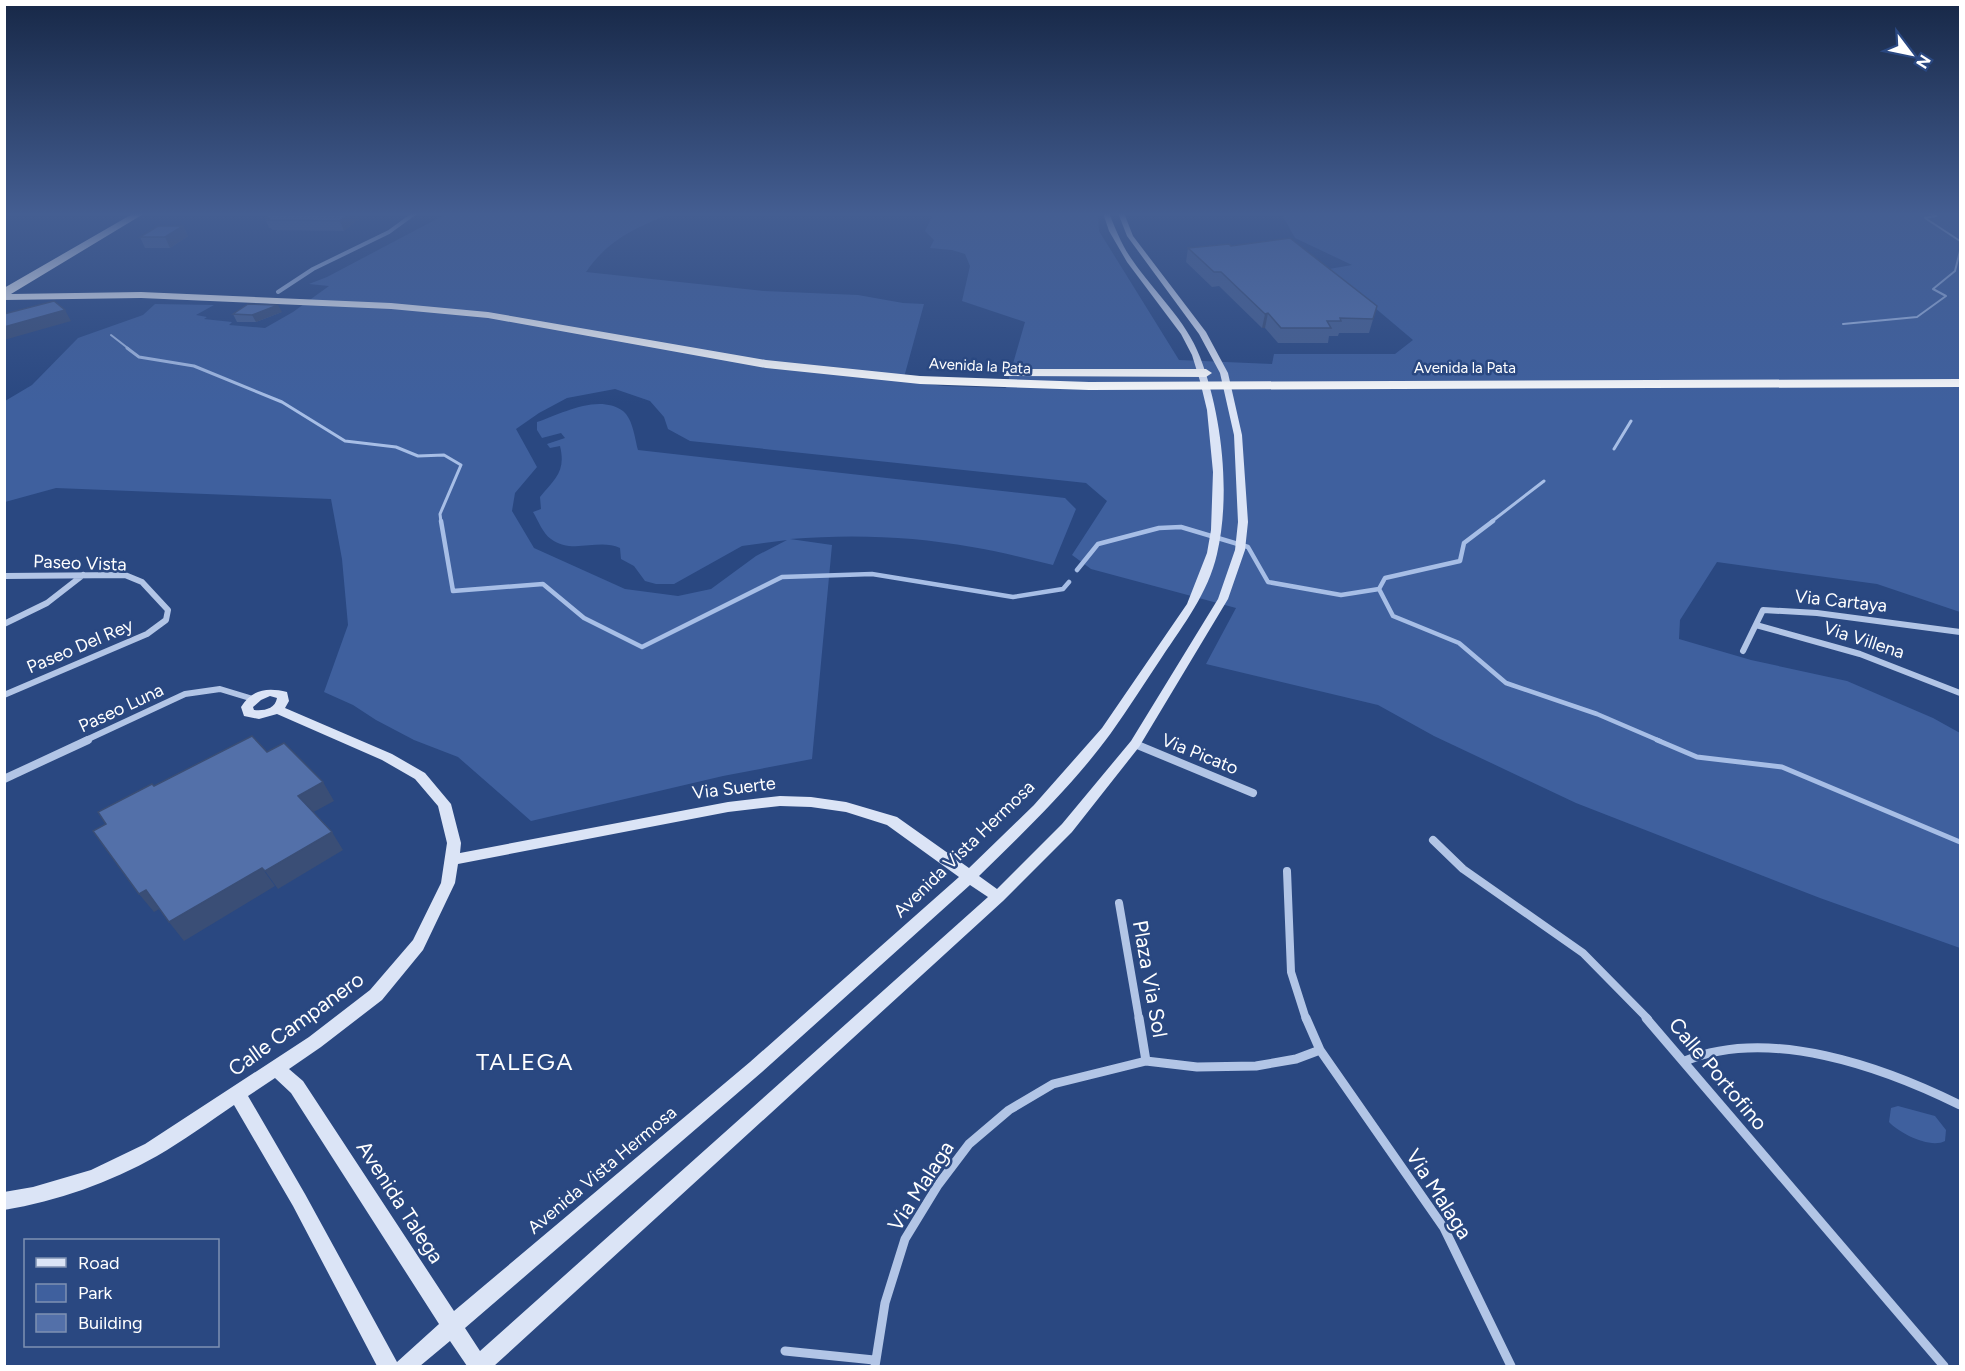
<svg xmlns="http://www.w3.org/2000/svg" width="1965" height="1371" viewBox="0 0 1965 1371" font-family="Figtree,sans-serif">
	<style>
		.green { fill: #3f609e }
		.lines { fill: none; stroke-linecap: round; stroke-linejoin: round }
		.stream-far3 { stroke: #a7bee6; stroke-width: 2 }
		.stream-far2 { stroke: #a7bee6; stroke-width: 3 }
		.stream-far1 { stroke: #a7bee6; stroke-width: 4.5 }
		.stream { stroke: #a7bee6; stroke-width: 5 }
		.street-far3 { stroke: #b2c5e6; stroke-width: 4 }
		.street-far2 { stroke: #b2c5e6; stroke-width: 6 }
		.street-far1 { stroke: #b2c5e6; stroke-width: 8 }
		.street { stroke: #b2c5e6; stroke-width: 9 }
		.secondary { fill: #dbe4f6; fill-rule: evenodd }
		.highway { fill: #fff; fill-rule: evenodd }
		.wall { fill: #476091 }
		.shaded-wall { fill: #3a4e76 }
		.building { fill: #5370a9; stroke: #3a4e76; stroke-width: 1.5 }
		.labels { text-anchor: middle; stroke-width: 5; stroke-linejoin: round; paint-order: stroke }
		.far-street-label { font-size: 15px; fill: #fff; stroke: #2a4881 }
		.street-label { font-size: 18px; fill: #fff; stroke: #2a4881 }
		.near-street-label { font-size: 21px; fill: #fff; stroke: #2a4881 }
		.near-neighbourhood-label { font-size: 24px; letter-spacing: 1.5px; fill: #fff; stroke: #2a4881 }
	</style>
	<rect width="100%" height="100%" fill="#2a4881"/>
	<path class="green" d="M448,213H672C635,228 609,239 586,272L764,291L858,295L903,303L924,304L903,381L944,386L1006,388L1025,322L962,301L970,266L965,254L952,250L930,248L934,240L925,231L934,213H1098L1099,231L1179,360L1272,364L1274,354H1395L1413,340L1329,269L1352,265L1295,238L1281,213H1960V612L1877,584L1717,562L1680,620L1679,639L1751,660L1847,681L1933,718L1960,733V948L1820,898L1576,803L1434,736L1378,705L1206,664L1236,608L1091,569L1072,555L1107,501L1086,483L690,441L668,429L664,417L650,401L615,389L567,398L539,413L516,429L537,467L515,493L512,511L534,548L625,589L678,596L711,589L756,556L787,540L742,546L674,584H656L645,581L634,566L621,559L620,548C598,538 572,555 551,539C543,534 538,520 533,512L541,509L540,497C556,478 566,471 560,446L550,448L547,444L565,438L561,433L542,438L537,430V422C561,414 598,393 623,411C633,419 635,439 638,450L1065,498L1076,509L1053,565C1026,559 999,551 972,547C912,536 851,534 790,539L832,545L812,759L723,776L531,821L458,757L414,740L376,720L353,705L324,692L348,625L342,559L331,499L56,488L5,502V401L32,385L78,338L143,315L155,304L214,305L196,315L207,317L204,319L232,322L229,325L265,328L293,312L329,286L309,284L327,277Z
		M1898,1106L1935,1116L1946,1130L1945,1141C1930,1149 1899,1133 1889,1122L1891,1108Z"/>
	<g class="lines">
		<path class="stream-far3" d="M1927,213L1936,216L1925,218L1960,241
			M1843,324L1917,317L1946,296L1933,289L1955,271L1960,251
			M111,335L129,349"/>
		<path class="stream-far2" d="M127,348L139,357L194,366L282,402L345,441L396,447L418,456L444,455L461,465L440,514L441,522
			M1614,449L1631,421
			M1491,522L1544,481"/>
		<path class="stream-far1" d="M441,521L453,591L543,584L584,618L642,647L782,577L872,574L1013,597L1063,589L1069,582
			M1077,570L1098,544L1159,528L1181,527L1248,547L1268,582L1341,595L1379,589L1393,616L1459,643L1506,683L1597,714L1660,741
			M1379,589L1385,578L1460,561L1464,543L1493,521"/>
		<path class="stream" d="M1657,740L1697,757L1782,767L1960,842"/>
		<path class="street-far3" d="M278,292L313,269L389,232L415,213"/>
		<path class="street-far2" d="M4,576L125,575L142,582L168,610L166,620L147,634L4,695
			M4,624L47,603L83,575
			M1756,625L1860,654L1960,693
			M1743,651L1763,610L1817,613L1960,632
			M84,741L185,694L220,689L253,699"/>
		<path class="street-far1" d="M1135,744L1253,793
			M4,779L88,740
			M1433,840L1463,869L1583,953L1648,1019
			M1287,871L1291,972L1306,1019
			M1119,903L1139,1019"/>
		<path class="street" d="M1139,1018L1146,1061
			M1646,1018L1944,1366
			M1320,1050L1444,1228L1511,1366
			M1685,1061C1769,1026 1883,1067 1960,1105
			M785,1351L874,1360
			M875,1366L885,1303L905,1239L938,1185L969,1144L1009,1110L1053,1084L1146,1061L1197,1067L1256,1066L1296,1059L1320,1050L1306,1018"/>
		<path class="secondary" d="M1103,213H1109C1116,230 1122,246 1133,261C1155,293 1186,320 1200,357C1222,414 1231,494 1217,554C1208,593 1184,624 1162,657C1145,682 1129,708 1111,733C1074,784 1025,831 979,876L997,889L1062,824L1131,741L1218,599L1235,550L1238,522L1234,435L1220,373L1199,334L1127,236L1118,213H1124L1133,236L1206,332L1228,373L1242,435L1248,522L1245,550L1228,599L1139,747L1072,832L1003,901L494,1366H467L450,1341L420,1366H377L293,1206L234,1105C209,1122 183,1141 157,1156C109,1183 58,1201 4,1210V1192L33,1187L91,1170L145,1144L309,1037L370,990L413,940L441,883L447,843L438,806L415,779L382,760L277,714L259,719L244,716L241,707C252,689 268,687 287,692L289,701L285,708L392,754L425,773L451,804L461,843L460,853L728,802L780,796L811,797L846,802L897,817L969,868L1034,805L1102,728L1187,604L1207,553L1211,530L1213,472L1207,410L1200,381L1192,355L1181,334L1127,262L1109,231ZM270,696L277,698C275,709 264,711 254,710L253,707L261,700ZM780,806L811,807L846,812L887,825L959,877L750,1062L454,1311L303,1081L289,1069L321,1047L382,1000L423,950L455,883L458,864L728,812ZM970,885L988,897L480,1351L465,1328L762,1072ZM275,1078L291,1093L439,1324L397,1362L305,1194L248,1096Z"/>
		<path class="highway" d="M134,213H145L11,294L141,292L391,303L488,312L766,360L920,376L1089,382L1960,379V387L1089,390L920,384L766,368L488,318L391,309L141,298L4,300V288Z
			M1008,369H1206L1212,373L1206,377L1004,376V370Z"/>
	</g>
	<path class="wall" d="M273,213H366L344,231L272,230L271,228H269L265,218Z
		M183,226L188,236L170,248H145L140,237Z
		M1231,246L1377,306L1369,333H1339L1338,336H1329L1328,343H1278L1265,328H1262L1219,286L1212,287L1186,262L1188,248Z
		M282,312L256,322H237L233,314Z"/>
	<path class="shaded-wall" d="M350,213H366L344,231L340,221Z
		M183,226L188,236L170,248L165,237Z
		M278,305L282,312L256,322L252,315Z
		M65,310L71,321L4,340V327Z
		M1268,313L1265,328H1262L1265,314Z
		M323,782L334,801L310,814L298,796Z
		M332,832L343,850L278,889L265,871Z
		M262,868L275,886L184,941L169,922Z
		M146,890L161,908L154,912L139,894Z"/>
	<path class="building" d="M273,213H350L340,221L268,220L270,218H265Z
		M158,226H183L165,237H140Z
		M1290,238L1377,306L1373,319L1340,318L1341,321H1327L1331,328H1281L1268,313L1265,314L1221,272H1214L1188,248L1229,244L1231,246Z
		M54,301L65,310L4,327V314Z
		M248,304L278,305L252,315L233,314Z
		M252,736L267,752L284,743L323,782L298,796L332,832L265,871L262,868L169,922L146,890L139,894L93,831L106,824L98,812L152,784L154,786Z"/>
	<linearGradient id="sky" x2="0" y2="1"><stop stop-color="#172847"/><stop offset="0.53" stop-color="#445e92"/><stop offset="1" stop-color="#445e92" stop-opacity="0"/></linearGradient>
	<rect width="1965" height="404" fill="url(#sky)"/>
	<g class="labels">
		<g class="far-street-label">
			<text transform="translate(980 366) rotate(3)" y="5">Avenida la Pata</text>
			<text x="1465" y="373">Avenida la Pata</text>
		</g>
		<g class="street-label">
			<text transform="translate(80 563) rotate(2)" y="6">Paseo Vista</text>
			<text transform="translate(1841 601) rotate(6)" y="6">Via Cartaya</text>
			<text transform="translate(1864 640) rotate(18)" y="6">Via Villena</text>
			<text transform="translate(80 646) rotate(-23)" y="6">Paseo Del Rey</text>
			<text transform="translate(121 708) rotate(-25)" y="6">Paseo Luna</text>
			<text transform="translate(1200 754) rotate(22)" y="6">Via Picato</text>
			<text transform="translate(734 788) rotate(-7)" y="6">Via Suerte</text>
			<text transform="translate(964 849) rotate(-44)" y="6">Avenida Vista Hermosa</text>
			<text transform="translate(602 1170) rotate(-40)" y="6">Avenida Vista Hermosa</text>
		</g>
		<g class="near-street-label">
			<text transform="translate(1150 979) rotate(80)" y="7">Plaza Via Sol</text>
			<text transform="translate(296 1024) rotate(-36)" y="7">Calle Campanero</text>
			<text transform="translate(1718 1074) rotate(50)" y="7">Calle Portofino</text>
			<text transform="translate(921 1186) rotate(-57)" y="7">Via Malaga</text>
			<text transform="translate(1439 1194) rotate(57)" y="7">Via Malaga</text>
			<text transform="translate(400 1202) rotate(57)" y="7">Avenida Talega</text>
		</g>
		<g class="near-neighbourhood-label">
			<text x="525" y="1070">TALEGA</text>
		</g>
	</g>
	<rect width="1965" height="1371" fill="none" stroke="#ffffff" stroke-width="12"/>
	<rect x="24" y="1239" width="195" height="108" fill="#2a4881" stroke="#7f91b3" stroke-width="1.5"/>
	<rect x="36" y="1258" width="30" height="9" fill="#dbe4f6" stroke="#7f91b3" stroke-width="1.5"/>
	<text x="78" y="1269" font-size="18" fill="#ffffff">Road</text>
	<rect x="36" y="1284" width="30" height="18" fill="#3f609e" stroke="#7f91b3" stroke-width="1.5"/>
	<text x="78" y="1299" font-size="18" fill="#ffffff">Park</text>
	<rect x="36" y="1314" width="30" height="18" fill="#5370a9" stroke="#7f91b3" stroke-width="1.5"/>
	<text x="78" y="1329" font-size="18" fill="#ffffff">Building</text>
	<g transform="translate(1911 54) rotate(122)" stroke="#2a4881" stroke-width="4.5" paint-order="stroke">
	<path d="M0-4.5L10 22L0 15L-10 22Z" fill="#ffffff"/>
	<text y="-9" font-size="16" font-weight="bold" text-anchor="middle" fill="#ffffff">N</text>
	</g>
</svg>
